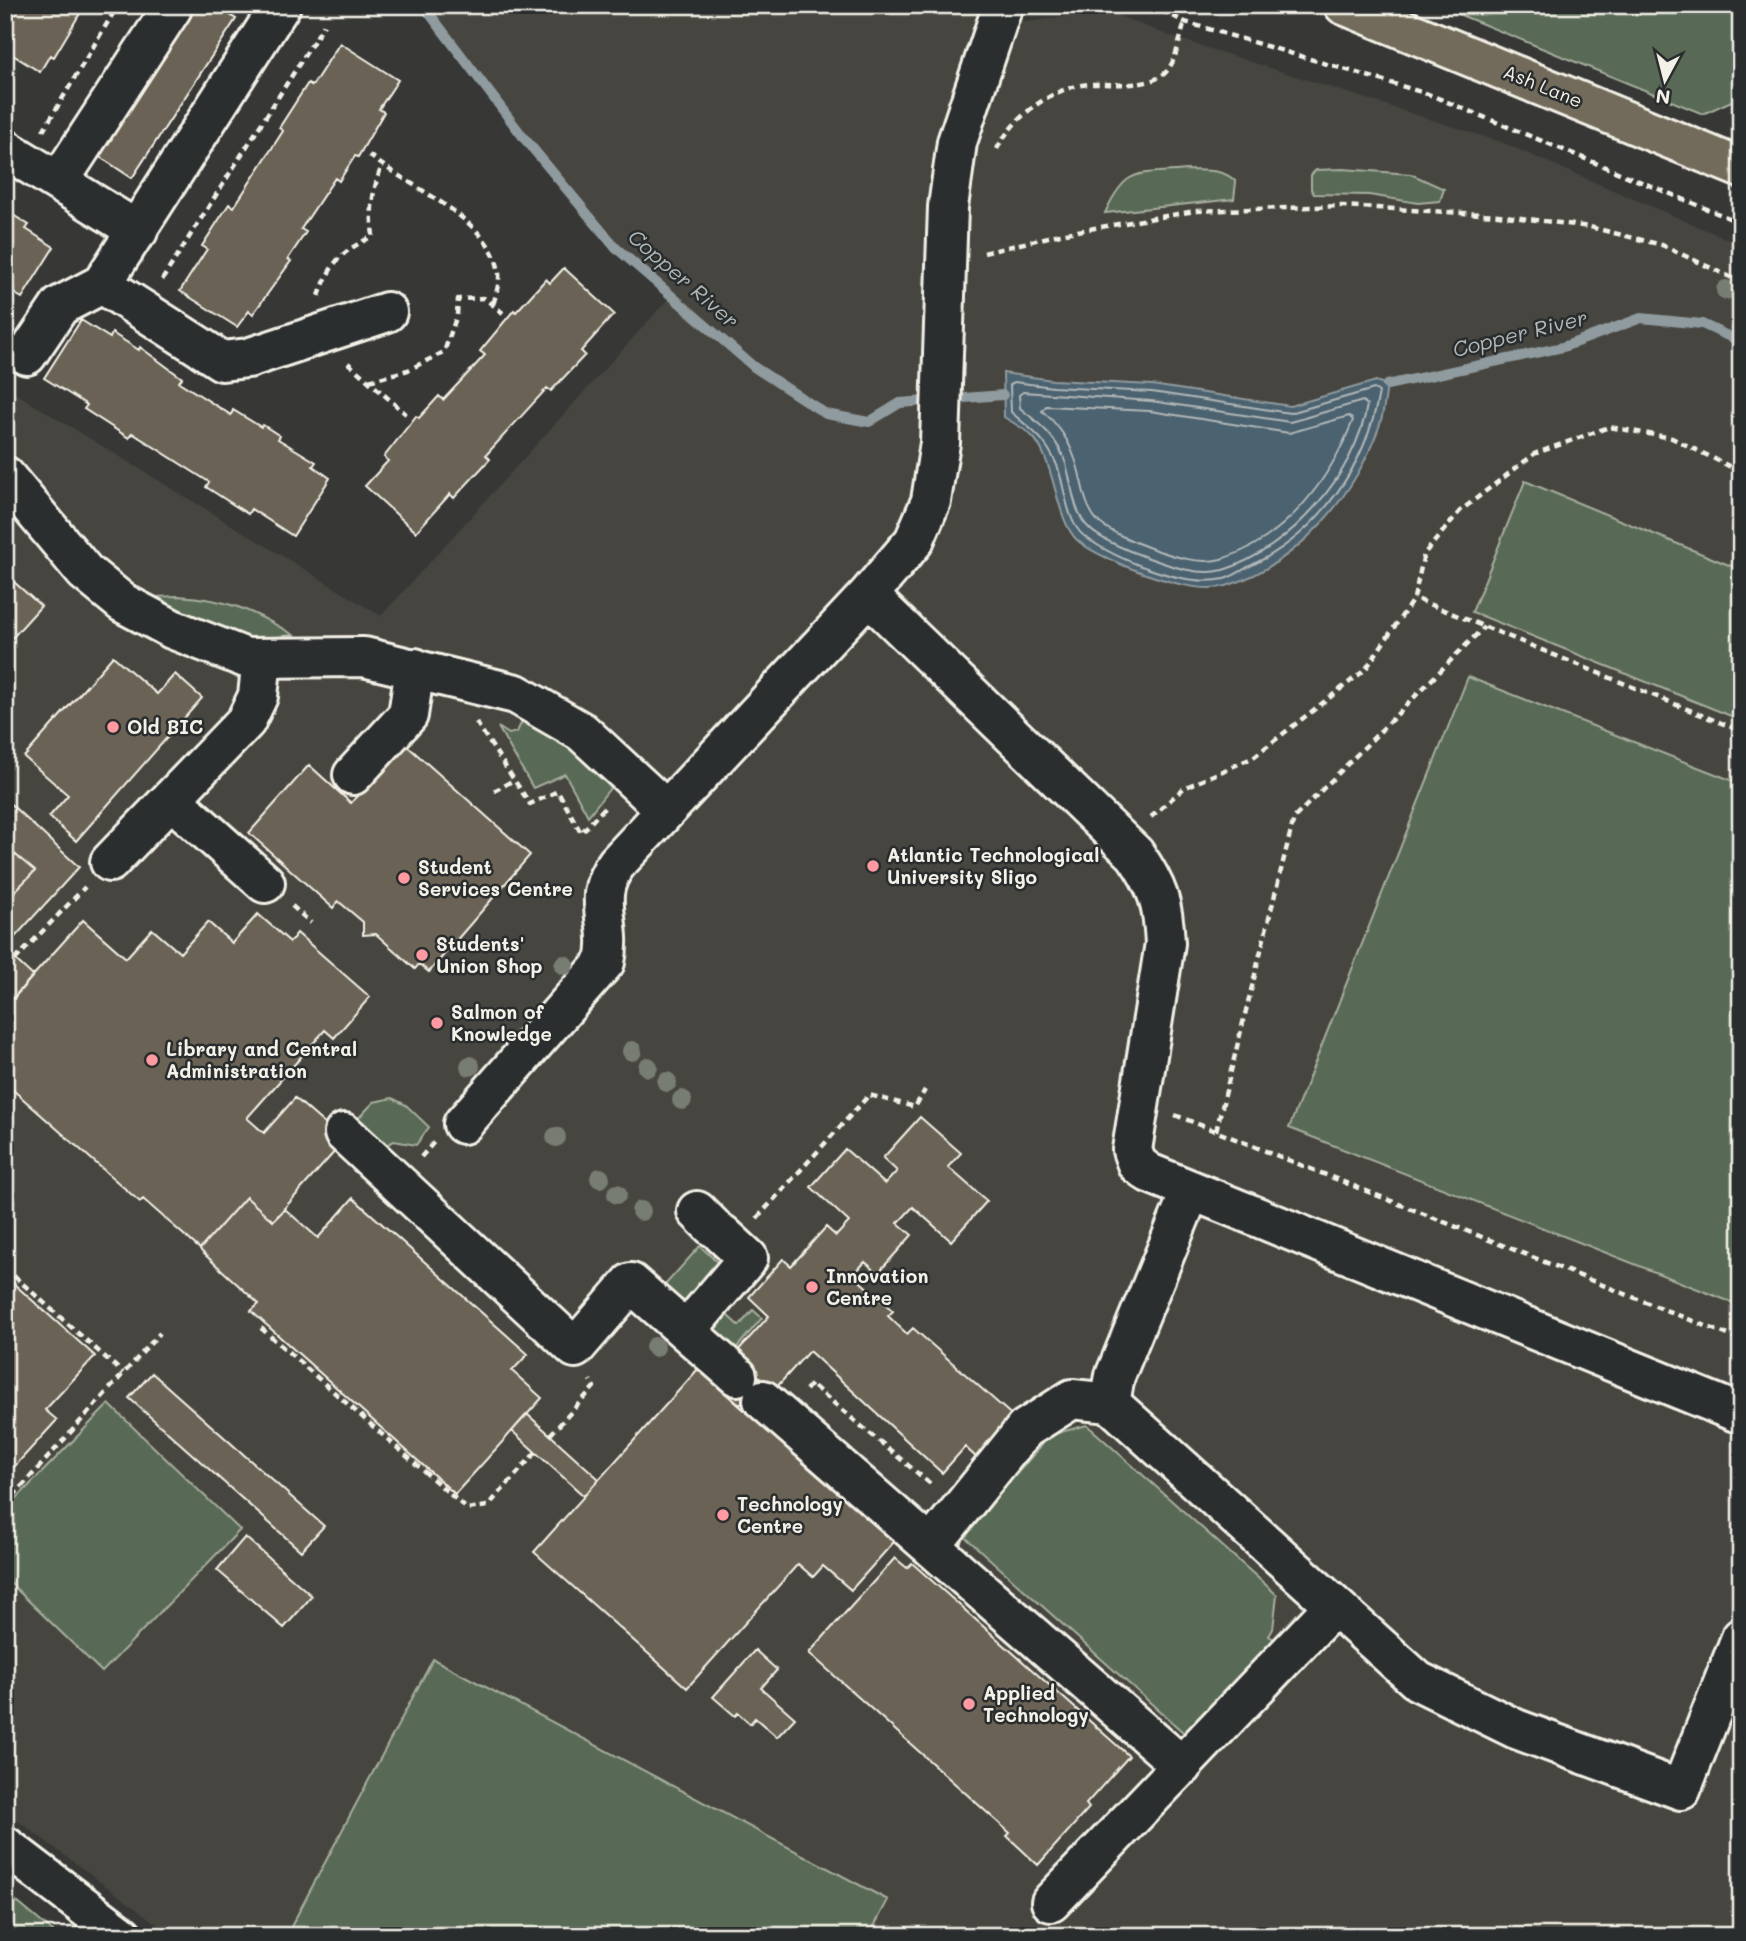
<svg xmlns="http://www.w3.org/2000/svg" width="1746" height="1941" viewBox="0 0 1746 1941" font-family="Mali,sans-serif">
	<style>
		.built { fill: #47453f }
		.green { fill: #596b54; stroke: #a6ae9e; stroke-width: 2 }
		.water { fill: #4c626f; stroke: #8f9b9f; stroke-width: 2 }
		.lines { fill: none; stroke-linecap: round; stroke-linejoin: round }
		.shore { stroke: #b1b8b8; stroke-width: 2 }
		.stream { stroke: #8f9b9f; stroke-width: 10 }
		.building { fill: #6b6454; stroke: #f4f1e8; stroke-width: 2 }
		.minor-casing { stroke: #f4f1e8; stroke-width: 44 }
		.highway-casing { stroke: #f4f1e8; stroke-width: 44 }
		.path { stroke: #f4f1e8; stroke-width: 4.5; stroke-dasharray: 7 5; stroke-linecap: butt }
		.minor { stroke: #2a2d2e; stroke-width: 38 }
		.highway { stroke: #726b5a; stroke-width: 38 }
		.tree { fill: #787d73 }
		.poi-dot { fill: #ff9aa2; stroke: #2a2d2e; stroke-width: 2.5 }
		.labels { text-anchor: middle; stroke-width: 5; stroke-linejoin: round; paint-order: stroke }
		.street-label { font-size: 19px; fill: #f4f1e8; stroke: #2a2d2e }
		.poi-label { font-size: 19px; font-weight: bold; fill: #f4f1e8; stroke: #2a2d2e; text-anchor: start }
		.water-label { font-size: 21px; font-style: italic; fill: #b1b8b8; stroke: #2a2d2e }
	</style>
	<rect width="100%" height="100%" fill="#373836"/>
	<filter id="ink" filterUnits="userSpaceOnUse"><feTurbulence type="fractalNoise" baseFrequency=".0143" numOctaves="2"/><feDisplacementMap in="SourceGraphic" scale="14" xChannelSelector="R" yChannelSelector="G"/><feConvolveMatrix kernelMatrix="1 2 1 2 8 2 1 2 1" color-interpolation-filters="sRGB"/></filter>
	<g filter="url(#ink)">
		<path class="built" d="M423,5H983L1027,22L1106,11L1170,36L1501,142L1741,245V1936H173L5,1811V387L381,616L671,296L615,247L524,138Z"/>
		<path class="green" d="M1436,5H1741V82L1736,99L1703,114Z
			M1343,169L1411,174L1444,189L1440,201L1418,203L1369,195L1314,194L1311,189V175L1316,170Z
			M1186,170C1203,171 1224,168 1236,182L1234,199L1105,213C1127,165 1138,175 1186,170Z
			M1525,481L1741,570V720L1472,612Z
			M178,596C228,599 251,610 294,635L248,640L224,633L154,597Z
			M1468,677L1741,784V1306L1289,1128Z
			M524,717L566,741L615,782L588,816L565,774L533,788L498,727L509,734L517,732Z
			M392,1098L406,1105L429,1127L416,1145L394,1141L382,1147L346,1131L374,1102Z
			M700,1246L727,1271L683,1319L656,1295Z
			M716,1305L739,1326L753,1310L762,1318L727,1359L694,1330Z
			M109,1404L240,1530L102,1672L5,1578V1510Z
			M1087,1425L1277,1595L1273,1629L1269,1636L1280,1643L1201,1732L1184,1733L964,1536L1050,1435Z
			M433,1659L888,1900L869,1936H286Z
			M5,1892L58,1936H5Z"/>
		<path class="water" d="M1003,373L1053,380L1152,385L1290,406L1376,381L1387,385C1385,398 1384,414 1379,427C1355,495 1299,564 1226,586C1202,593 1166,581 1143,573C1126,567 1090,552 1077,540C1055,518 1056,465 1034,438C1027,430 1013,423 1004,417Z"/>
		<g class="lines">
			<path class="shore" d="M1014,382L1053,387L1152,392L1290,413L1374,389L1379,392C1367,465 1319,533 1252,565C1243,569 1233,577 1224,579C1185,588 1115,559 1084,536C1065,521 1065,482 1056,463C1042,434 1033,432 1011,412L1010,385Z
				M1023,392L1151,401L1290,422L1363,401L1367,405C1356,474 1290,549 1223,570C1199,577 1168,565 1146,557C1131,552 1099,539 1089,528C1073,513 1072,484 1066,464C1058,438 1040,424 1020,408L1019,395Z
				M1046,406L1150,411L1289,433L1349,416L1353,420C1330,480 1285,540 1221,559C1199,565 1173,556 1153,549C1139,544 1104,530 1096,519C1082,502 1083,479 1075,459C1069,441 1057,423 1042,411Z"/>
			<path class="stream" d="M423,5L524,138L615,247L754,367L826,414L869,422L900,403L1003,395
				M1387,385L1563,347L1641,318L1702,324L1741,342"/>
		</g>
		<path class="building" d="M5,5H85L54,57L50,55L40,72L5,50Z
			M194,5H215L236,19L132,178L97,155Z
			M340,43L398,80L379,109L384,112L358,157L355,156L339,181L335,178L301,229L306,232L288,259L291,261L253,314L249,311L237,327L180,291L207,249L202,246L229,204L234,207L283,131L279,128L308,83L312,86Z
			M5,210L29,225L26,229L54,247L22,298L5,288Z
			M564,268L614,314L581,351L585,355L551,391L547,388L486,455L490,459L454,498L450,494L416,532L365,486L388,461L384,457L416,416L419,418L439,396L443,400L485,355L480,351L514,310L516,312L546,279L550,283Z
			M81,320L110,338L112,333L139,350L140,347L182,378L179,382L231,415L233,410L261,427L263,425L280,436L278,439L316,462L313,466L330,478L293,536L251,509L248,514L206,487L209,482L132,433L129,438L84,409L87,405L44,378Z
			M5,574L41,606L5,646Z
			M113,656L157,694L175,674L202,698L76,841L49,817L68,795L24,757Z
			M404,743L530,855L429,972L419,964L415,969L376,934L363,935V922L338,901L333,908L249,833L309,765L351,803Z
			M5,799L79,867L5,948V901L35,871L5,846Z
			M5,846L35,871L5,901Z
			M258,914L290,942L297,933L370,997L334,1038L325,1030L247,1118L264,1133L295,1098L344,1141L273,1221L246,1197L200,1249L143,1199L140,1202L5,1083V1007L83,920L126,958L152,929L180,953L208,922L232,943Z
			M5,950L33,976L12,1000L5,994Z
			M920,1117L961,1153L948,1167L987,1201L951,1241L913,1207L898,1223L912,1235L878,1273L865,1262L853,1275L893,1311L888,1316L907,1334L913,1328L1015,1418L978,1459L965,1447L942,1473L809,1351L774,1390L734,1355L769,1316L749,1297L783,1259L791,1266L826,1227L836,1236L849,1222L811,1187L845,1149L885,1184L897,1171L883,1158Z
			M246,1197L273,1221L285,1209L318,1238L353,1198L528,1354L512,1371L542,1398L455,1494L251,1311L259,1304L202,1252L200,1249Z
			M5,1276L95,1356L45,1410L57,1420L5,1477Z
			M698,1369L823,1480L830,1472L900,1535L851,1590L823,1566L813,1577L798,1564L687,1688L534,1552Z
			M750,1369L763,1380L740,1405L728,1395Z
			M152,1373L324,1526L301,1551L129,1398Z
			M527,1414L599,1479L584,1496L512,1431Z
			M245,1537L312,1596L284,1628L217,1570Z
			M895,1558L907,1568L912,1563L1129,1756L1086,1804L1089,1808L1038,1865L1007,1836L1010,1833L809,1653Z
			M755,1650L777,1670L761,1688L795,1718L777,1737L755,1718L750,1724L738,1713L735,1716L713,1697Z"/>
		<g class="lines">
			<defs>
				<path id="minor" d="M281,5L102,284L222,361L248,358L387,312
					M5,149L138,231
					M59,181L172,8
					M27,355L60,306L102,284
					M5,476L85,572L123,603L172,629L246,658L364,657L516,694L582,732L666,810
					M868,595L1135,854C1158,887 1163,904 1165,943L1132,1150L1137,1164L1149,1173L1741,1414
					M353,775L408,715L415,668
					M171,799L265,883
					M110,862L246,721L258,696L262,658
					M463,1124L605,962C614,923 590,898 617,863L868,595L914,541L931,501L940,443L948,207L957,142L1003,5
					M344,1133L575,1348L631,1283L737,1376
					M1191,1190L1115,1376L1110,1403L1418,1681L1516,1729L1681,1790L1741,1638
					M697,1211L713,1227
					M686,1331L748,1258L722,1234
					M763,1400L1182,1766
					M931,1546L1025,1429L1072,1399L1110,1403
					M5,1846L123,1936
					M1051,1902L1334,1606"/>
				<path id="highway" d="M1344,5L1741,168"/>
			</defs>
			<use href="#minor" class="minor-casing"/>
			<use href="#highway" class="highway-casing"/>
			<path class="path" d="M226,5L235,11
				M1151,5L1185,22L1428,94L1741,223
				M43,131L118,5
				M997,149C1014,116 1053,86 1091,84C1114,83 1147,89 1165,73C1176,63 1180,37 1185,22
				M369,155C408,187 492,219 499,273C500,283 495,296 493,306
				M984,253L1060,234L1195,211L1343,206L1498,215L1590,227L1662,245L1741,282
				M162,280L324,25
				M319,296C332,260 340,253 373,236C370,210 372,190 382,166
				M348,363L406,414
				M369,381L408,370L444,352L457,315L458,299L484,298L503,313
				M1741,472L1672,438L1609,427L1534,454L1460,511L1424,554L1414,598L1741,731
				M476,722L530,804L558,791L581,833L607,805
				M494,791L514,780
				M1151,817L1184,788L1252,758L1365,670L1414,598
				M292,906L311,923
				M15,960L85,887
				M1175,1115L1741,1340
				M1216,1131L1294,818L1484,627
				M421,1157L434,1142
				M757,1218L869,1095L915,1107L925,1090
				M5,1268L123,1373
				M261,1328L467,1509L488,1506L536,1452
				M806,1390L811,1384L933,1486
				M550,1435L594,1387L590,1380
				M5,1505L160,1333"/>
			<use href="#minor" class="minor"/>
			<use href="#highway" class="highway"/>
		</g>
		<g class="tree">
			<circle cx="1726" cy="290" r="10"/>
			<circle cx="564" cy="965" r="10"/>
			<circle cx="632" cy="1051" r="10"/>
			<circle cx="470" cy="1066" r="10"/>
			<circle cx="648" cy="1067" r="10"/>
			<circle cx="667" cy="1082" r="10"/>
			<circle cx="682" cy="1100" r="10"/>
			<circle cx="556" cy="1137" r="10"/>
			<circle cx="600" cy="1178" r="10"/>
			<circle cx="617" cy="1194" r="10"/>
			<circle cx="641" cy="1211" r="10"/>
			<circle cx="655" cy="1347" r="10"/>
		</g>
	</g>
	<g class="poi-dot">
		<circle cx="113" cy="727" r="7"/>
		<circle cx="873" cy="866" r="7"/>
		<circle cx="404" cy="878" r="7"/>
		<circle cx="422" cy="955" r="7"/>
		<circle cx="437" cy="1023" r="7"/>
		<circle cx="152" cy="1060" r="7"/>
		<circle cx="812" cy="1287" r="7"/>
		<circle cx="723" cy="1515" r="7"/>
		<circle cx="969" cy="1704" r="7"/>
	</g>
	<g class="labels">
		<g class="street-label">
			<text transform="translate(1543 86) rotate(22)" y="7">Ash Lane</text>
		</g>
		<g class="poi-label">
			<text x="127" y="734">Old BIC</text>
			<text x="887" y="862">Atlantic Technological<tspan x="887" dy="22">University Sligo</tspan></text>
			<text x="418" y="874">Student<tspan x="418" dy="22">Services Centre</tspan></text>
			<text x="436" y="951">Students'<tspan x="436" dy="22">Union Shop</tspan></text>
			<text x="451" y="1019">Salmon of<tspan x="451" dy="22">Knowledge</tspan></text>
			<text x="166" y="1056">Library and Central<tspan x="166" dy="22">Administration</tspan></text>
			<text x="826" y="1283">Innovation<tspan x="826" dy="22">Centre</tspan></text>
			<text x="737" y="1511">Technology<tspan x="737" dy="22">Centre</tspan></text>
			<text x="983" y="1700">Applied<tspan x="983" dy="22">Technology</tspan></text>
		</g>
		<g class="water-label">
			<text transform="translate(683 279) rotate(41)" y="7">Copper River</text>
			<text transform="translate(1520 334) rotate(-14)" y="7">Copper River</text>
		</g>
	</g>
	<rect width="1746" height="1941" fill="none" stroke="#2a2d2e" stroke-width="28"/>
	<rect x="14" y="14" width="1718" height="1913" fill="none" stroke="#f4f1e8" stroke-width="2.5" filter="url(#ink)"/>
	<g transform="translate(1665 80) rotate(187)" stroke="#2a2d2e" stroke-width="5" paint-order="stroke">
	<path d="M0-5L12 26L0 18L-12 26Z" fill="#f4f1e8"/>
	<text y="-10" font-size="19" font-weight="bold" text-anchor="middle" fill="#f4f1e8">N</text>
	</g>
</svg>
